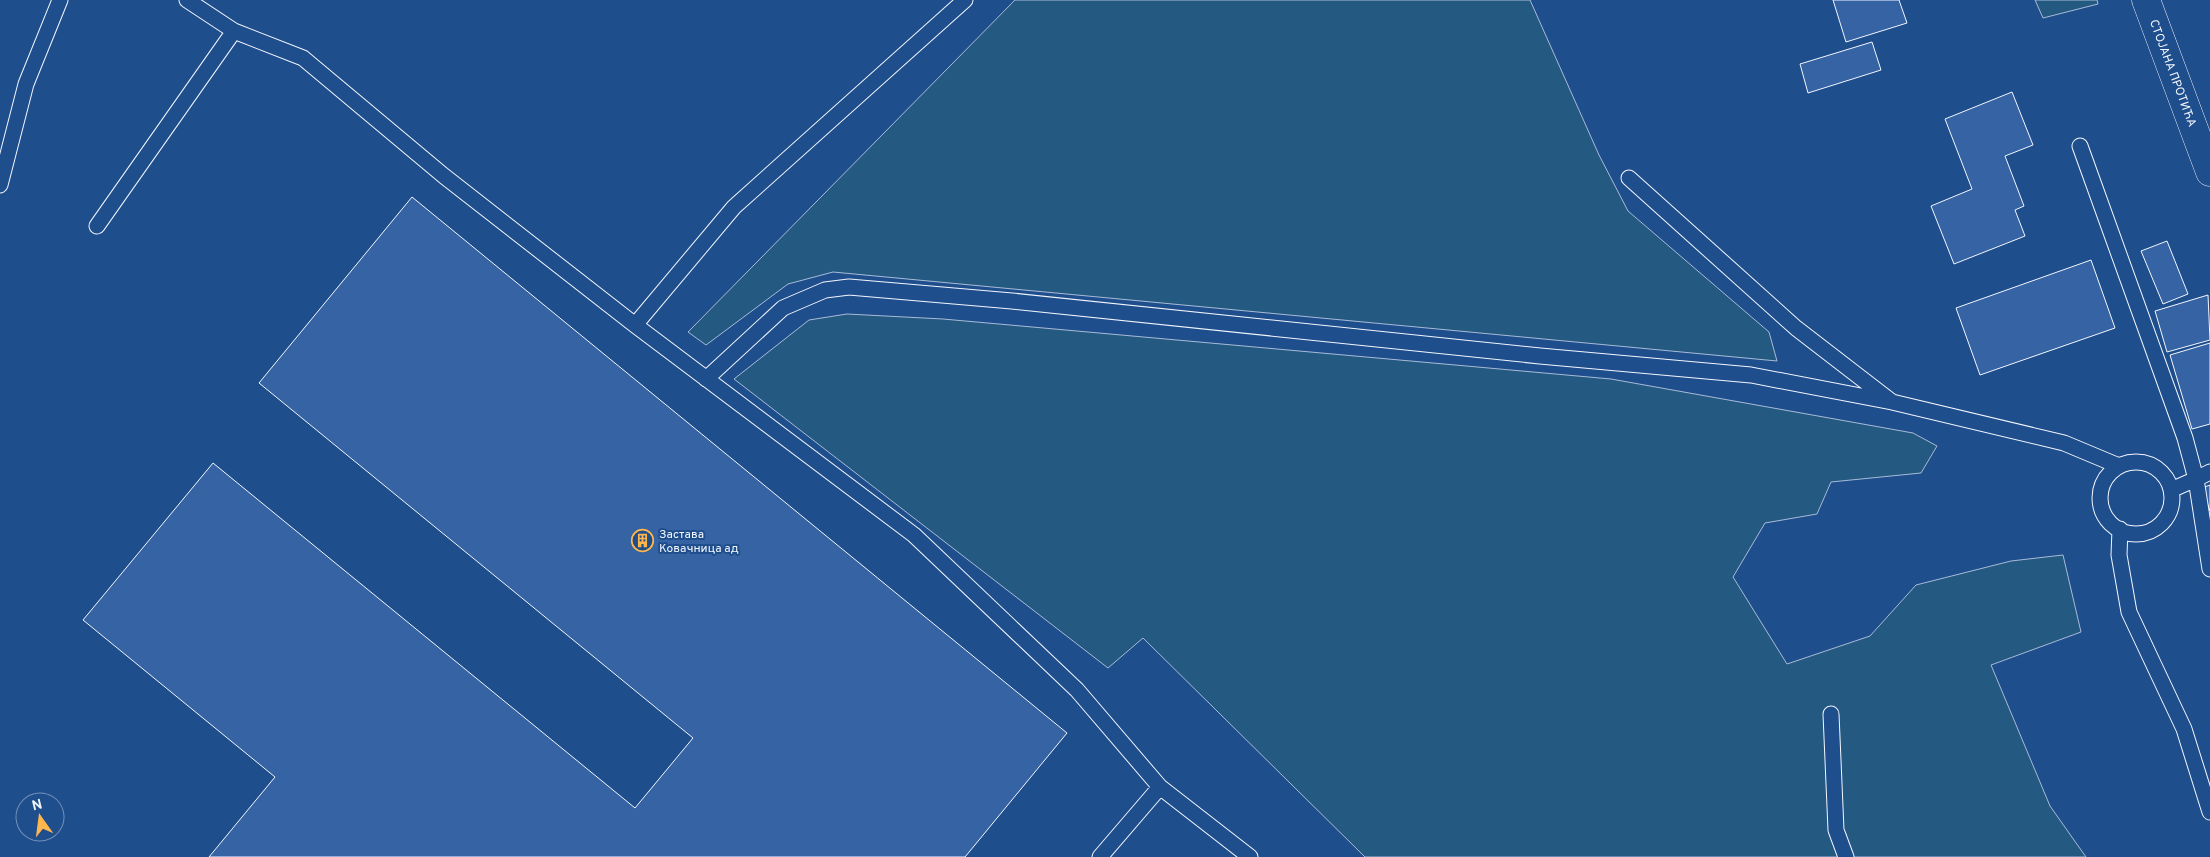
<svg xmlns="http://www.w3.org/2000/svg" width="2210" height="857" viewBox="0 0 2210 857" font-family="Overpass,sans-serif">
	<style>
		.green { fill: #245a82; stroke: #a8bbd7 }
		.building { fill: #3563a3; stroke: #f2f6ff }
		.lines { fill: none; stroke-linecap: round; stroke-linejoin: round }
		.service-casing { stroke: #f2f6ff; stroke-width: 17 }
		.secondary-casing { stroke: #f2f6ff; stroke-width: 29 }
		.service { stroke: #1f4e8c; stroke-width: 15 }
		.secondary { stroke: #1f4e8c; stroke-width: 28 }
		.labels { text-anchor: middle; stroke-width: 4; stroke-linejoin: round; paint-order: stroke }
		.street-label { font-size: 12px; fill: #f2f6ff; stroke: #1f4e8c }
		.poi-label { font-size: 12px; fill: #f2f6ff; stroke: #1f4e8c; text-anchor: start }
	</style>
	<rect width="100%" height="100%" fill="#1f4e8c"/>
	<path class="green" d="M1015,0H1530L1599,155L1628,211L1769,332L1777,361L833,272L788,284L706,345L688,332Z
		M2035,0H2097L2098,4L2043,18Z
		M847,314L943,319L1611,379L1913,433L1937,446L1921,473L1831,482L1817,514L1765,523L1733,577L1787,664L1870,636L1916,585L2011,561L2063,555L2081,632L1991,665L2050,806L2086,857H1365L1143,638L1108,668L734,379L809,320Z"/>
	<path class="building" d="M1833,0H1899L1907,23L1846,42Z
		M1872,42L1881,70L1808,93L1800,64Z
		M2012,92L2033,145L2005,156L2024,206L2015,210L2025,236L1954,264L1931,206L1972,189L1945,119Z
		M412,197L1067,733L965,857H209L275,777L83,620L213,463L635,808L693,738L259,383Z
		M2167,241L2188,294L2163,304L2141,251Z
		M2091,260L2115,328L1980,375L1956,308Z
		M2208,295L2210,340L2167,352L2155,311Z
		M2210,343V424L2192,429L2170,355Z
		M2210,485V511L2202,488Z"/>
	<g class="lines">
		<defs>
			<path id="service" d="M234,31L303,58L444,176L635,325L914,535L1077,690L1160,787L1250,857
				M2080,146L2185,438L2196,479L2171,490
				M1629,178L1796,328L1892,402L2064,443L2119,466
				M0,185L26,84L60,0
				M97,226L234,31L187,0
				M635,325L734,207L965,0
				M706,379L783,308L825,290L849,287L1012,301L1540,356L1751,375L1892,402
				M2100 498a36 36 0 1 1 72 0a36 36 0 1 1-72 0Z
				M2210,472L2196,479L2210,569
				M2120,529L2119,555L2129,612L2184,729L2210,812
				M1831,714L1836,830L1846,857
				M1100,857L1160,787"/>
			<g id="secondary">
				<path id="s1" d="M2146,0L2210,172"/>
			</g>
		</defs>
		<use href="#service" class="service-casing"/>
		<use href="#secondary" class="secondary-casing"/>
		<use href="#service" class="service"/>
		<use href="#secondary" class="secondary"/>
	</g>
	<defs>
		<symbol id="building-ring" viewBox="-11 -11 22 22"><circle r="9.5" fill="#1f4e8c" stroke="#ffb74d" stroke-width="1.5"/><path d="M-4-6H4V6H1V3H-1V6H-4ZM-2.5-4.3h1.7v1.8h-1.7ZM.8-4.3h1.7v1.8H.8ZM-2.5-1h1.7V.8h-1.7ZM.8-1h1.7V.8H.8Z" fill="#ffb74d"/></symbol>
	</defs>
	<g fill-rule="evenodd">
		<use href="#building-ring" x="630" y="528" width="25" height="25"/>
	</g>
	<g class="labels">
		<g class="street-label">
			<text dy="4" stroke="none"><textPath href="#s1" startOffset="78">СТОЈАНА ПРОТИЋА</textPath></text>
		</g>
		<g class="poi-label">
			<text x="659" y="538">Застава<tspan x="659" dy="14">Ковачница ад</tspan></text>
		</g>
	</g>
	<g transform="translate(40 817) rotate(346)"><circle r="24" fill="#1f4e8c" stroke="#7391ba"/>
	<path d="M0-4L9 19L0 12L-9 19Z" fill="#ffb74d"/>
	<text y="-8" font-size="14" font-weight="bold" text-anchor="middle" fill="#f2f6ff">N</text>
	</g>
</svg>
